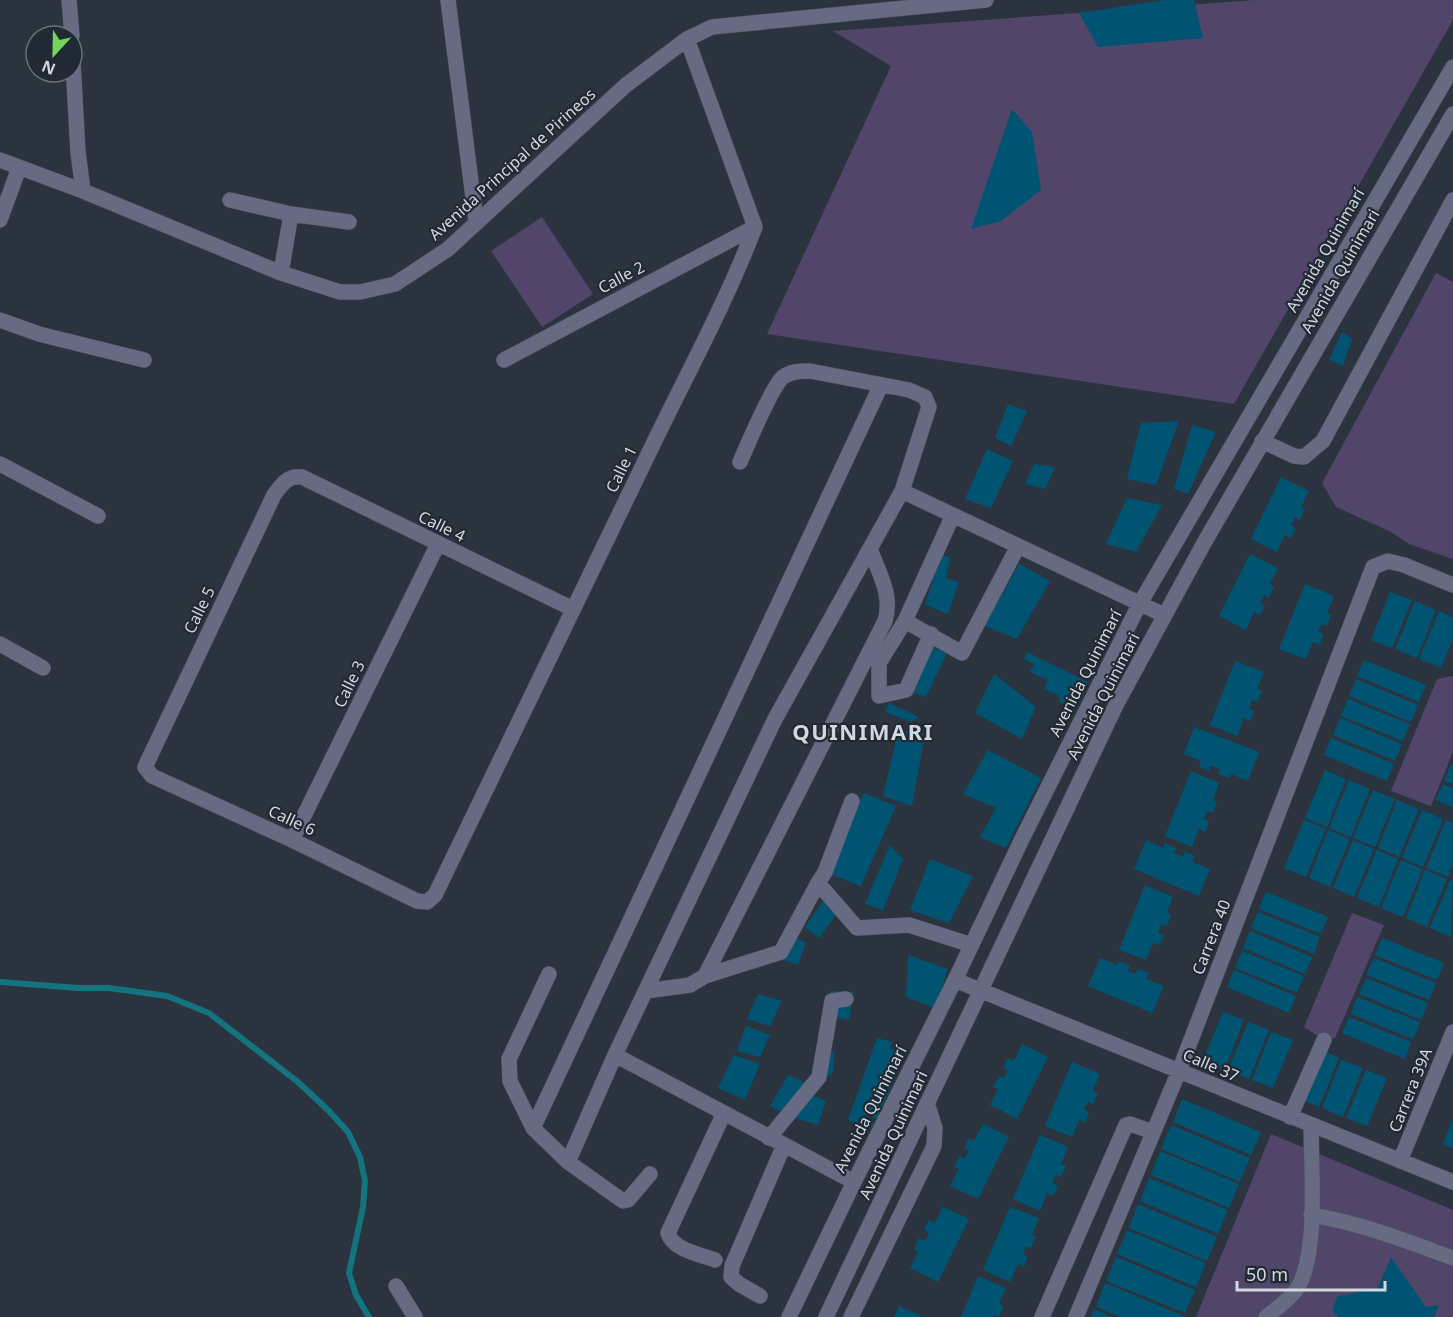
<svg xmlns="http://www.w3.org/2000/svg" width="1453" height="1317" viewBox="0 0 1453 1317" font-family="'Noto Sans',sans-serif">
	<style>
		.green { fill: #51456a }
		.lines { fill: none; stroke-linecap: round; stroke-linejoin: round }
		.stream { stroke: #137480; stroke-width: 6 }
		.building { fill: #005471 }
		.minor-casing { stroke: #49525b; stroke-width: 16 }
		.minor { stroke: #666b83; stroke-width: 15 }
		.labels { text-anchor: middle; stroke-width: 4.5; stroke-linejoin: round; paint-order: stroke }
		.street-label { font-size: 16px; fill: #d2d8df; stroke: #212a34 }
		.district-label { font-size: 22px; font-weight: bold; letter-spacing: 1.5px; fill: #d2d8df; stroke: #212a34 }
	</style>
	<rect width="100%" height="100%" fill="#2b343e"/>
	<path class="green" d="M1254,0H1453V20L1234,404L767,334L891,66L833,31Z
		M542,217L593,294L542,327L491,251Z
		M1436,273L1453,282V559L1409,544L1389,531L1336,507L1322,483Z
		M1453,676V752L1431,806L1391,791L1437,679Z
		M1352,913L1384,925L1335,1038L1324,1040L1304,1027Z
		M1271,1134L1453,1210V1317H1196Z"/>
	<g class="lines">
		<path class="stream" d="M0,982L78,988H109L167,996L209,1013L298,1082L329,1111L348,1132L360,1157L365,1181L363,1207L349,1273L356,1295L369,1317"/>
	</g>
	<path class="building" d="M1164,0H1194L1203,38L1098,47L1079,13Z
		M1012,109L1032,132L1041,190L1001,221L971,229Z
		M1342,332L1352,339L1343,366L1329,360Z
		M1008,404L1027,411L1011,446L995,438Z
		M1179,421L1156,485L1127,479L1141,423Z
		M1192,425L1216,432L1188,494L1174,489Z
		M987,449L1013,461L991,508L965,499Z
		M1034,464L1055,467L1045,489L1025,484Z
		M1281,477L1309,491L1301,507L1305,509L1300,520L1295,517L1291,526L1296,528L1291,538L1285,535L1277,552L1251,539Z
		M1127,498L1162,505L1136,552L1106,544Z
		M938,553L950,558L946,578L959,582L948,614L925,605L935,574L930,573Z
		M1250,554L1278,568L1270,584L1274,587L1269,598L1264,595L1260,603L1265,606L1260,615L1254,612L1246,630L1219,616Z
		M1019,564L1050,581L1017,639L985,626Z
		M1305,584L1334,596L1327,613L1331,615L1327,626L1322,624L1318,632L1323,634L1320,645L1313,642L1306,659L1279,649Z
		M1390,592L1412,600L1392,648L1371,640Z
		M1415,601L1436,610L1417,658L1395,649Z
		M1439,611L1453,617V639L1441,668L1419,659Z
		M929,647L948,651L926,697L906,690Z
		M1027,652L1088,682L1076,710L1060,702L1058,695L1044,689L1048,680L1030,672L1034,664L1024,659Z
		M1364,660L1426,685L1419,702L1357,676Z
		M1235,661L1264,672L1257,689L1262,691L1257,702L1252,700L1249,709L1254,711L1250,721L1244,718L1237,736L1210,725Z
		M994,674L1036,707L1022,739L975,713Z
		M1356,679L1418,705L1411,722L1349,696Z
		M1348,699L1410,724L1403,741L1341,716Z
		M889,703L919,717L911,722L885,712Z
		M1340,718L1402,744L1395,761L1333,735Z
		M1194,727L1259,752L1248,781L1231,774L1229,778L1218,774L1220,769L1211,766L1209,771L1199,767L1201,761L1184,754Z
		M899,729L925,735L912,806L883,796Z
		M1331,738L1394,764L1387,781L1324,755Z
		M988,750L1041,778L1006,848L980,837L996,808L963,794Z
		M1451,764L1453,765V784L1444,781Z
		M1325,770L1346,779L1327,827L1305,818Z
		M1191,771L1219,783L1213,800L1217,802L1213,813L1207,811L1204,819L1209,821L1205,832L1199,829L1192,847L1165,836Z
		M1349,780L1370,789L1351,837L1329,828Z
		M1443,784L1453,788V807L1436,800Z
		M1373,790L1395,799L1375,847L1353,838Z
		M864,793L896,806L861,886L825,872Z
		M1397,800L1419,809L1399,857L1378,848Z
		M1422,810L1443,819L1423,867L1402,858Z
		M1304,820L1326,829L1306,877L1284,868Z
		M1446,820L1453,823V864L1448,877L1426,868Z
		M1328,830L1350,839L1330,887L1309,878Z
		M1146,840L1163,848L1165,843L1176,848L1174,853L1183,857L1185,851L1195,856L1192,862L1210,869L1199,896L1134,869Z
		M1353,840L1374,849L1354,897L1333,888Z
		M890,845L903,859L883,910L865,904Z
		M1377,850L1398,859L1379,907L1357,898Z
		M930,859L973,876L949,923L910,910Z
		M1401,860L1423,869L1403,917L1381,908Z
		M1425,870L1447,879L1427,927L1406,918Z
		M1450,880L1453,881L1451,937L1430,928Z
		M1145,885L1173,897L1167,913L1171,915L1167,926L1161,924L1158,933L1164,935L1159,945L1153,943L1146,960L1119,950Z
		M1266,892L1328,917L1321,934L1259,909Z
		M826,897L839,911L819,938L805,927Z
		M1258,912L1320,937L1314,954L1251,928Z
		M1250,931L1312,957L1305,974L1243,948Z
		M786,936L806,942L798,965L776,958Z
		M1382,938L1444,963L1437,980L1375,955Z
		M1242,951L1304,976L1297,993L1235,968Z
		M908,955L948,969L935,1008L906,997Z
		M1100,958L1117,965L1119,961L1130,966L1128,971L1136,974L1138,969L1149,973L1146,979L1164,986L1152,1013L1088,986Z
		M1374,958L1436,983L1429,1000L1366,975Z
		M1234,970L1296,996L1289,1013L1227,987Z
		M1366,978L1428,1003L1421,1020L1359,994Z
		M830,991L854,992L849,1020L824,1015Z
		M758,994L782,1001L770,1026L747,1019Z
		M1357,997L1420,1022L1413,1039L1351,1014Z
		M1223,1012L1244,1020L1225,1069L1203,1060Z
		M1349,1017L1411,1042L1405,1059L1342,1033Z
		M1248,1022L1269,1030L1249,1079L1228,1070Z
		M746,1026L770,1035L760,1057L737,1051Z
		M1271,1032L1293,1040L1273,1088L1252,1080Z
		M877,1038L892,1042L890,1048L905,1055L877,1119L865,1114L861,1126L848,1120Z
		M1022,1044L1048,1057L1017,1119L990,1105L998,1089L993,1087L999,1076L1004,1078L1008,1070L1003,1068L1008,1058L1014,1061Z
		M818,1049L835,1053L832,1076L812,1068Z
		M1322,1050L1339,1058L1319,1107L1301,1099Z
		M734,1055L760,1064L745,1100L718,1088Z
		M1341,1060L1363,1068L1343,1117L1322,1108Z
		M1072,1062L1100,1074L1093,1091L1098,1093L1093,1104L1088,1102L1084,1110L1089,1113L1085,1123L1079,1120L1072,1137L1045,1126Z
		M1366,1070L1387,1078L1367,1126L1346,1118Z
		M788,1075L807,1083L802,1091L826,1101L818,1125L792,1117L770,1106Z
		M1182,1099L1261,1132L1251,1155L1173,1122Z
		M1453,1119V1148L1443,1144Z
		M864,1120L874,1123L872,1128L863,1124Z
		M983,1124L1009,1137L978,1199L950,1186L959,1169L954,1167L960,1156L965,1159L969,1150L964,1148L969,1138L974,1141Z
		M1171,1125L1250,1158L1240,1182L1161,1149Z
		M1040,1135L1068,1147L1061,1164L1066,1166L1061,1177L1056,1175L1052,1183L1058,1186L1053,1196L1047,1193L1040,1211L1013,1199Z
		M1160,1151L1239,1184L1229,1208L1151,1175Z
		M1149,1178L1228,1210L1218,1234L1140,1201Z
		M1138,1204L1217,1237L1207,1261L1129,1228Z
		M943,1207L969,1219L938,1282L910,1268L918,1252L914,1249L919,1238L925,1241L929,1233L924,1230L929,1220L934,1224Z
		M1010,1207L1039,1218L1032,1235L1036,1237L1031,1248L1026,1246L1023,1255L1028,1257L1024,1267L1018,1264L1010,1282L983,1270Z
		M1127,1230L1206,1263L1196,1287L1117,1254Z
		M1116,1257L1195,1290L1185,1313L1106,1281Z
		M1391,1257L1426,1307L1439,1305L1434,1317H1338L1332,1310L1338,1296L1377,1289Z
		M978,1276L1006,1288L999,1304L1004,1306L999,1317L994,1315L993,1317H961Z
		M1105,1283L1186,1317H1120L1096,1307Z
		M899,1306L923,1317H894Z
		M1094,1309L1112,1317H1091Z"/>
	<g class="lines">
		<defs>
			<path id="minor" d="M69,0L72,36
				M448,0L476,221
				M72,45L78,152L83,191
				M0,160L83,191L281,273L340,292H360L395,284L448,249L626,85L687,39L712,27L986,0
				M230,200L291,214L349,222
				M0,220L19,168
				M281,273L291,214
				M0,320L39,334L144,360
				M504,360L755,227
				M1262,441L1294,456L1304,457L1323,441L1453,200
				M0,464L98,516
				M902,491L1164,615
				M953,515L905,621L962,653L1015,552
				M573,609L302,477C288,475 282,484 274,495L145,767L152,776L292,840L417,901L427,902L435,895C505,750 575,605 645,461C682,383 724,308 755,227L687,39
				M905,621L879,663V696L906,690L931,634
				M0,644L43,668
				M852,801L825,872L818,883L857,928L909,925L972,945
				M292,840L438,544
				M549,974L509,1059L510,1081L533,1128L568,1162L623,1201L628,1200L650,1174
				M705,976L781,952L818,883
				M955,980L1453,1182
				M646,991L690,985L705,976L885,621C893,596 879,573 870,549
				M615,1055L854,1182
				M1290,1117L1324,1040
				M533,1128L881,385
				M769,1138L819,1077L832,1001L846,999
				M1400,1161L1453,1032
				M568,1162L615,1055L775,719L902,491L929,407L925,397L909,390L810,371C799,371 792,371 783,377C772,386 747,446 740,462
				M1311,1215C1361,1223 1406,1241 1453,1258
				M715,1260C699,1254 673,1250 668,1233L724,1113
				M396,1286L415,1317
				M760,1296L739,1284L731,1277L732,1266L784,1145
				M789,1317L854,1182L955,980L1022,839L1139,605L1453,67
				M826,1317L1115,707L1204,543L1453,114
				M851,1317L934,1146L935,1128L927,1103
				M1042,1317L1126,1125L1130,1124L1153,1132
				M1076,1317L1179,1071L1373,567L1388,561L1404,565L1453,585
				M1266,1317C1277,1308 1289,1300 1297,1289C1319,1254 1311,1167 1311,1125"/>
		</defs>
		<use href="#minor" class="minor-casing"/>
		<use href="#minor" class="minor"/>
	</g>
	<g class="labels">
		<g class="street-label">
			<text transform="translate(512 164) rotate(-42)" y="6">Avenida Principal de Pirineos</text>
			<text transform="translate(1325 250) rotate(-60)" y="6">Avenida Quinimarí</text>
			<text transform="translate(1340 271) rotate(-60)" y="6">Avenida Quinimari</text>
			<text transform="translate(621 277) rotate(-28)" y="6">Calle 2</text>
			<text transform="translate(621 469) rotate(-64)" y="6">Calle 1</text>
			<text transform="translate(442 526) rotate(26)" y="6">Calle 4</text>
			<text transform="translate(199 610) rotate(-64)" y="6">Calle 5</text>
			<text transform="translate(1085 673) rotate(-63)" y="6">Avenida Quinimarí</text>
			<text transform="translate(349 684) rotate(-64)" y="6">Calle 3</text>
			<text transform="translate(1103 696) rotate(-63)" y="6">Avenida Quinimari</text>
			<text transform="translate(292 820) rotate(25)" y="6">Calle 6</text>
			<text transform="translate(1211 937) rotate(-69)" y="6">Carrera 40</text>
			<text transform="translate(1211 1065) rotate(23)" y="6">Calle 37</text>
			<text transform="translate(1410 1090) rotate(-68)" y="6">Carrera 39A</text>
			<text transform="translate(870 1109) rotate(-63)" y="6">Avenida Quinimarí</text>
			<text transform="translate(893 1135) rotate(-65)" y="6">Avenida Quinimari</text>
		</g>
		<g class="district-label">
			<text x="863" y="740">QUINIMARI</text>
		</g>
	</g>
	<g transform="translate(54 54) rotate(202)"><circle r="28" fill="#212a34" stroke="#687078" stroke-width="1.5"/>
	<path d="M0-4.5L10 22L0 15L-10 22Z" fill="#75d25b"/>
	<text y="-9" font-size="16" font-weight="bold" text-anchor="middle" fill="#d2d8df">N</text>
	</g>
	<path d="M1237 1281v9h148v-9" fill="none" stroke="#d2d8df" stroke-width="3"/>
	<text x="1246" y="1281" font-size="18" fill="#d2d8df" stroke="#212a34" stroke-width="4.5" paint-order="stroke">50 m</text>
</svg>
